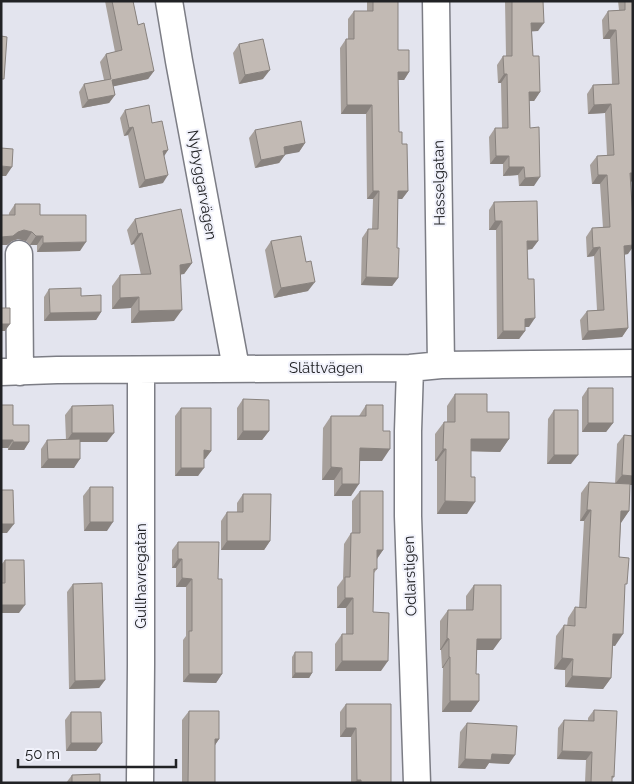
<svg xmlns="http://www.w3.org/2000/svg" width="634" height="784" viewBox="0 0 634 784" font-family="Raleway,sans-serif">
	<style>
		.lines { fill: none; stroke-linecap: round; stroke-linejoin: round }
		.minor-casing { stroke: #7c7d85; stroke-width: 29 }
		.minor { stroke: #fff; stroke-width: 26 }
		.wall { fill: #a7a09b }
		.shaded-wall { fill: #88827e }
		.building { fill: #c2bab4; stroke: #88827e }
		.labels { text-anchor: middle; stroke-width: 4; stroke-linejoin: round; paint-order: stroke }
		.street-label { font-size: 15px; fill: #212225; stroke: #f1f2fb }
	</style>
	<rect width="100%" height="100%" fill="#e3e4ee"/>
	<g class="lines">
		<defs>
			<path id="minor" d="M169,1L179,61L236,368
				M436,1L441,365
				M19,254L20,372
				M410,368L408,431V516L417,783
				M1,372L57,370L410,368L441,365L633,363
				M140,783L141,665V370"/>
		</defs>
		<use href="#minor" class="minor-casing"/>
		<use href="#minor" class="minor"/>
	</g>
	<path class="wall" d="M105,1H133L138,25L154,71L148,79L113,86L115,95L109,103L82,108L79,92L84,84L104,80L100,62L106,54L115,52Z
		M367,1H398V50L409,72L404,80H398L399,132L402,144L408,191L402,199H398L397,248L398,278L392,286L361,285L362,238L368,229H372L373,199H367L366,114H341L340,48L346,39H348V19L354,11H367Z
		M505,1H543L538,31H532L533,56L540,92L534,101H529L530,128L534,186H519L518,175L503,176V164H490L489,137L495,128H502L501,83H498L497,65L503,56H506Z
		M618,1H633V181L631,182L628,254L624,255L628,328L622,337L582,340L580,320L587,311L597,310L594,256L587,257L586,237L592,228H603L600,184H592L590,165L597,156L607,155L605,113L588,114L587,94L593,85L612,84L610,39H603L602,20L608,11L619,10Z
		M239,44L263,79L239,84L233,53Z
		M125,110L152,123L168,150L164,155L163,183L139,188L128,135L124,136L120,118Z
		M255,130L305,143L299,152L285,154L279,163L255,168L249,138Z
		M494,202L538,241L532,249L527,250L529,327H525V331L519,339H497L496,230H489V210Z
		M15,204L40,215L80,251L37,252V245H30L26,241L18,239L12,241L7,245L9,213Z
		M135,219L192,263L184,274H181L174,321L131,323V308L112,309V286L120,275H141L134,244L131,245L127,230Z
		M271,241L308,291L274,298L265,250Z
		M49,289L81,296L101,312L96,320L44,321V297Z
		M588,388L613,423L606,432H582V397Z
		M455,394L487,412L509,439L500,452L471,451L467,514H437V461H435V434L444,422H447V406Z
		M243,399L269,431L262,440H237V408Z
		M1,405L13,425L29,442L24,450H8V448H1Z
		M366,405L382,461H360L351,496H334V480H322L323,428L331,416H359Z
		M72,406L107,442H80L74,468H41V449L47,440H66L65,415Z
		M181,408L211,451L205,459H204L198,476H175V416Z
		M554,410L571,464H547L548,419Z
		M624,435L633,485H630L629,511L621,522L619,557L625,588L615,646L613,645L611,678L603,689L565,687V670L554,669L556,636L564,625L567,626L568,618L575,607L579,608L584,521H580L581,493L589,482L615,484L617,444Z
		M90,487L107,531H84L83,496Z
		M360,491L383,550L377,559V569L374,573L373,612L381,671H335V644L342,634H346V608H337V587L343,579L344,544L351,533H352V501Z
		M243,494L270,541L264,550H221V521L227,512H237V503Z
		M178,542L218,579L222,674L216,683L183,682V640L186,636V587H176V568H172V550Z
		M5,560L19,613H1V565Z
		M73,584L105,680L99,688L69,689L67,592Z
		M474,585L493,650H477L476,674L479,701L471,712H442L443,668H442L441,650H440V621L448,610H466V596Z
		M295,652L312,673L309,678H292V657Z
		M346,704L391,783H351V737H340V712Z
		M594,710L614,777L612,779V783H585L586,760L557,759L558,728L564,720L588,721V718Z
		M189,711L219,739L215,745V783H182V720Z
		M71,712L102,743L96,751H66L65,720Z
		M467,723L509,764L489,763L485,769L458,768L460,732Z
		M72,775L100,783H66Z"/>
	<path class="shaded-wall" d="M531,23H544L538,31L525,32Z
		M609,30H616L610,39H603Z
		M270,70L263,79L239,84L245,75Z
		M154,71L148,79L106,88L112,80Z
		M398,72H409L404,80H392Z
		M504,74H507L501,83H498Z
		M529,92H540L534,101H523Z
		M115,95L109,103L82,108L88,100Z
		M611,104L605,113L588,114L594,105Z
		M347,105H372L366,114H341Z
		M133,127L128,135L124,136L129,128Z
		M305,143L299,152L278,156L284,147Z
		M168,150L163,158V151Z
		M285,155L279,163L255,168L261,160Z
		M496,156H509L503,164H490Z
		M1,166L12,167L6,176H1Z
		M509,167H524L518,175L503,176Z
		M630,173H633V181L624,182Z
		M168,175L163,183L139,188L145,180Z
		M598,175H607L600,184H592Z
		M540,177L534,186H519L525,178Z
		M373,191H379L373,199H367Z
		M398,191H408L402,199H392Z
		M495,221H502L496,230H489Z
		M24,230L32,232L26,241L18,239L12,241L7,245H1V237Z
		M142,233L134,244L131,245L138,234Z
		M36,236H43L37,245H30Z
		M527,241H538L532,249L521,250Z
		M86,242L80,251L37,252L43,243Z
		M633,245V247L628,254L617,255L624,246Z
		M600,247L594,256L587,257L593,248Z
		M192,263L184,274L173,276L180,265Z
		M366,277L398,278L392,286L361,285Z
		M315,282L308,291L274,298L281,288Z
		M139,297L131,308L112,309L120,298Z
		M182,310L174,321L131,323L139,311Z
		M101,312L96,320L44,321L50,313Z
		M535,318L529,327H519L525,319Z
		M1,324H10L5,331H1Z
		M628,328L622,337L582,340L588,331Z
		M503,331H525L519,339H497Z
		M588,423H613L606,432H582Z
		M243,431H269L262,440H237Z
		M72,433H114L107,442H66Z
		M471,439H509L500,452L462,451Z
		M1,440H13L8,448H1Z
		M13,442H29L24,450H8Z
		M360,448L390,449L382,461H351Z
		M443,449H446L437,461H435Z
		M204,450L211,451L205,459H198Z
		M554,455H578L571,464H547Z
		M48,459H80L74,468H41Z
		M331,467L342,468L334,480H322Z
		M181,468H204L198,476H175Z
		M622,475L633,476V485L615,484Z
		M342,484H359L351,496H334Z
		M445,501L475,502L467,514H437Z
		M587,510H591L584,521H580Z
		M621,511H629L621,523L614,522Z
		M90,522H113L107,531H84Z
		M1,524H14L7,533H1Z
		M227,541H270L264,550H221Z
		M377,550H383L376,560Z
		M178,559H182L176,568H172Z
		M182,578L192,579L186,587H176Z
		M345,598H353L346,608H337Z
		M1,605H25L19,613H1Z
		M613,634H623L615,646L606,645Z
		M447,638L449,639L441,650H440Z
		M477,639H501L493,650H469Z
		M449,657H450L443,668H442Z
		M562,658L573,659L565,670L554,669Z
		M342,661H388L381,671H335Z
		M295,673H312L309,678H292Z
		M189,674H222L216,683L183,682Z
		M572,676L611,678L603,689L565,687Z
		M105,680L99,688L69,689L75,681Z
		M450,701H479L471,712H442Z
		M346,728H356L351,737H340Z
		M215,739H219L213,748Z
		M71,743H102L96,751H66Z
		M562,751L592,752L586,760L557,759Z
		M492,754L515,755L509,764L489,763L485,769L458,768L465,759Z
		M357,780H361L359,783H354Z"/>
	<path class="building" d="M112,1H133L138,25L144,23L154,71L112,80L115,95L88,100L84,84L111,79L106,54L122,50Z
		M373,1H398V50H409V72H398L399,132H402V144H407L408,191H398L397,248H399L398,278L366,277L368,229H378L379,191H373L372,105H347L346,39H354V11H373Z
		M512,1H543L544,23H531L533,56H539L540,92H529L530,128L539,127L540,177L525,178L524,167H509V156H496L495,128H508L507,74H504L503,56H512Z
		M625,1H633V173H630L633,220V245L624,246L628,328L588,331L587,311L604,310L600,247L593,248L592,228L610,227L607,175H598L597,156L614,155L611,104L594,105L593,85L619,84L616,30H609L608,11L625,10Z
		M1,36L7,37L4,79H1Z
		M263,39L270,70L245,75L239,44Z
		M149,105L152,123L162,121L168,150L163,151L168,175L145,180L133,127L129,128L125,110Z
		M301,121L305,143L284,147L285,155L261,160L255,130Z
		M1,148L13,149L12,167L1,166Z
		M537,201L538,241H527L528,279H534L535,318L525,319V331H503L502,221H495L494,202Z
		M15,204H40V215H86V242L43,243V236H36L32,232L24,230L18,232L13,236L1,237V215H15Z
		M181,209L192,263L180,265L182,310L139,311V297L120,298V275L151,274L142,233L138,234L135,219Z
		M301,236L306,262L311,261L315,282L281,288L271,241Z
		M81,288V296L101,295V312L50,313L49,289Z
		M1,308H10V324H1Z
		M588,388H613V423H588Z
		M455,394H487V412H509V439H471V477H475V502L445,501L446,449H443L444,422H455Z
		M243,399L269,400V431H243Z
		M1,405H13V425H29V442H13V440H1Z
		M113,405L114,433H72V406Z
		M366,405H383V431H390V449L360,448L359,484H342V468L331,467V416H366Z
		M181,408H211V451L204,450V468H181Z
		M554,410H578V455H554Z
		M624,435L633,436V476L622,475Z
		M80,439V459H48L47,440Z
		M589,482L630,484L629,511H621L619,557L629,558L627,584H625L623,634H613L611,678L572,676L573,659L562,658L564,625L575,626V607L586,608L591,510H587Z
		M90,487H113V522H90Z
		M1,490H13L14,524H1Z
		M360,491H383V550H377V569H374L373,612L389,613L388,661H342V634H353V598H345V577H350L351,533H360Z
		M243,494H271L270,541H227V512H243Z
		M178,542H219L218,579H222V674H189V631H192V579L182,578V559H178Z
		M5,560H24L25,605H1V583H5Z
		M102,583L105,680L75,681L73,584Z
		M474,585H501V639H477L476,674H479V701H450V657H449V639L447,638L448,610H473Z
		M295,652H312V673H295Z
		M346,704H391V783H361V780H357L356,728H346Z
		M594,710L617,711L614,777L612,776V783H591L592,752L562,751L564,720L594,721Z
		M189,711H219V739H215V783H188Z
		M71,712H101L102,743H71Z
		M467,723L517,726L515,755L492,754L491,760L465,759Z
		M100,774V783H72V775Z"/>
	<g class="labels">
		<g class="street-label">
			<text transform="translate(439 183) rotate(-91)" y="5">Hasselgatan</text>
			<text transform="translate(202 185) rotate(80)" y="5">Nybyggarvägen</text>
			<text x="326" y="373">Slättvägen</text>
			<text transform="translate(141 576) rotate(-90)" y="5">Gullhavregatan</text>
			<text transform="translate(410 576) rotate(-92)" y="5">Odlarstigen</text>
		</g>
	</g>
	<rect width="634" height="784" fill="none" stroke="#212225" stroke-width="5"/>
	<path d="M18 759v8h158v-8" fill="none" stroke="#212225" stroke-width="2.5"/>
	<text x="25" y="759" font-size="15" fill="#212225" stroke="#f1f2fb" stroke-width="4" paint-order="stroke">50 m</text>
</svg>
